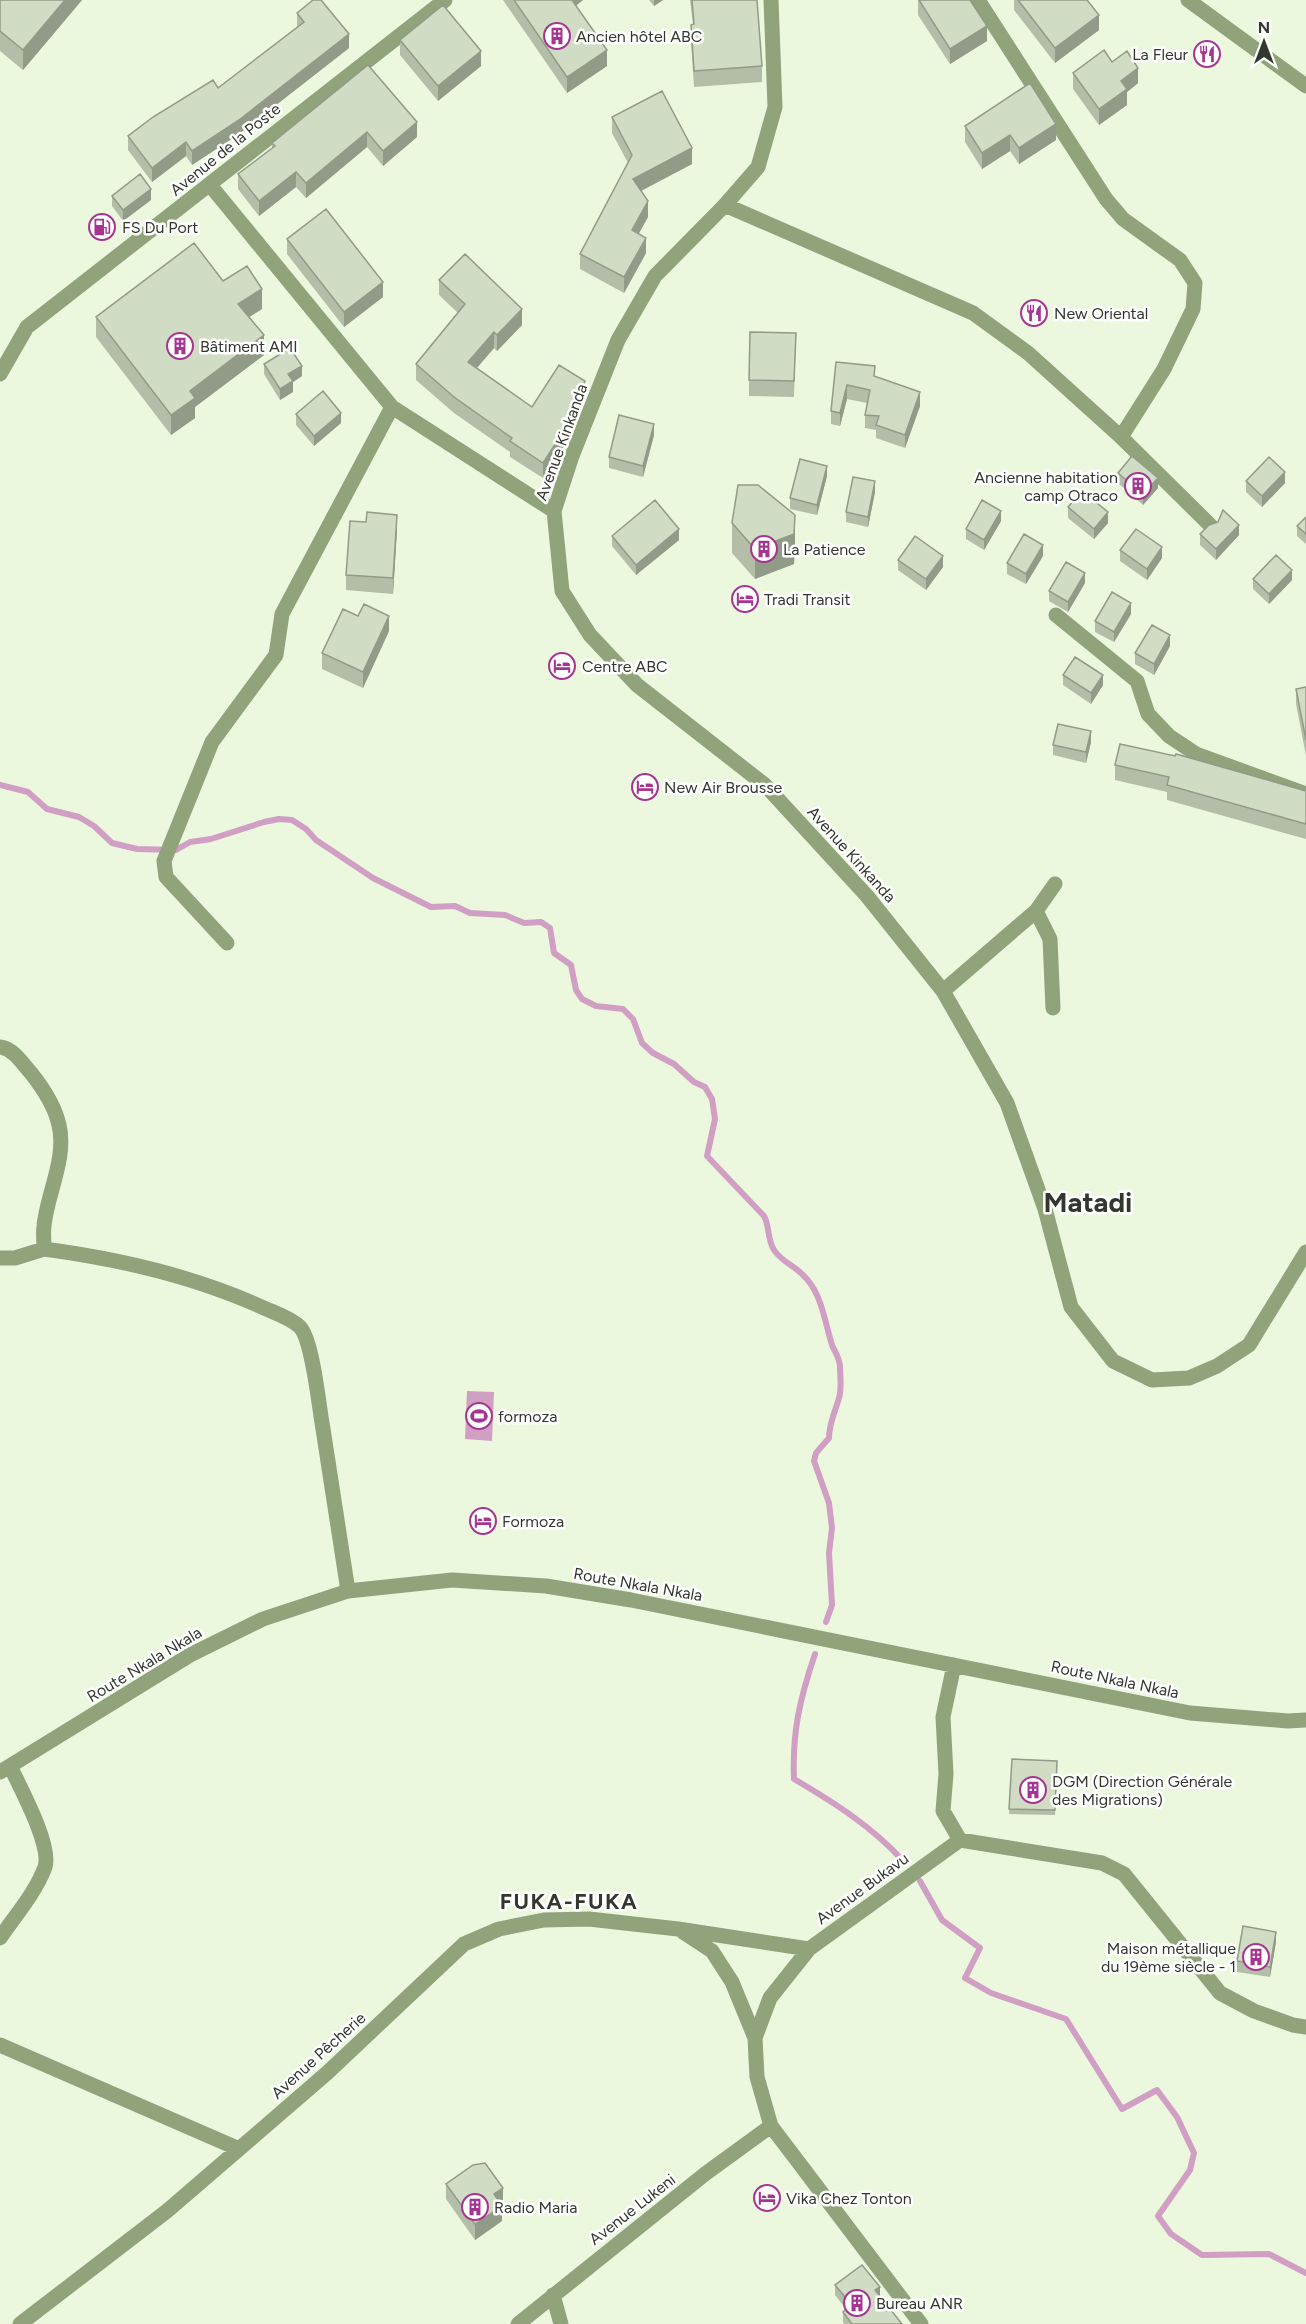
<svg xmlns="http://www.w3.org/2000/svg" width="1306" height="2324" viewBox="0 0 1306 2324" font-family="Figtree,sans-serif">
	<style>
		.water { fill: #d09fc3 }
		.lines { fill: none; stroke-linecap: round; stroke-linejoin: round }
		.stream { stroke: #d09fc3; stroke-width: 6 }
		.minor { stroke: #90a37b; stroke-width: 15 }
		.wall { fill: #b3bda8 }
		.shaded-wall { fill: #929a88 }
		.building { fill: #d0dcc3; stroke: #929a88; stroke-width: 1.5 }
		.labels { text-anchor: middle; stroke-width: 5; stroke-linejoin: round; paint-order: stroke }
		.poi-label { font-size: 16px; fill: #33382e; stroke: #fff; text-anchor: start }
		.street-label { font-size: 16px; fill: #33382e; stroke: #fff }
		.district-label { font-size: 22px; font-weight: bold; letter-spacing: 1.5px; fill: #33382e; stroke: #fff }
		.town-label { font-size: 28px; font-weight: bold; fill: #33382e; stroke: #fff }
	</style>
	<rect width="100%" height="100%" fill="#ebf8de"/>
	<path class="water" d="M467,1391L494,1392L492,1441L465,1439Z"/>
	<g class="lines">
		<path class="stream" d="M0,785L28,792L47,809L79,817L94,826L112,843L137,849L176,850L190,842L211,839L264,822L279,819L292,820L306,829L316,840L373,878L431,907L455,906L470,913L505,915L524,923L541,922L550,928L554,953L571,965L576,990L582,999L596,1006L623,1009L633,1019L642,1043L653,1053L674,1064L694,1082L705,1087L712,1099L715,1119L707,1156L764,1216C770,1227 767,1239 774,1250C781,1261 793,1265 802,1274C822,1292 824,1320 832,1345C835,1352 839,1357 840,1366C840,1376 842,1389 839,1398C835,1412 829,1423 829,1438L816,1453L814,1461L829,1503L832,1528L829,1553L832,1605L826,1622
			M815,1654C800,1698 792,1732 794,1779C833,1802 873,1827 903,1861
			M920,1881L942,1920L980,1948L965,1978L991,1993L1066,2019L1122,2109L1157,2090L1177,2117L1194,2153L1190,2170L1158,2216L1171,2234L1202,2255L1269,2254L1306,2273"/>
		<path class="minor" d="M771,0L775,107L758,167L725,205L655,276L618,340L572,456L554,511L562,591L590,635L637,685L765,785L867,896L943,991L1007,1103L1045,1209L1071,1307L1113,1361L1152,1380L1189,1378L1217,1366L1249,1345L1306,1252
			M978,0L1106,199L1123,219L1180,260L1195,283L1193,309L1164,369L1121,437
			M1188,0L1306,86
			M210,185L392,407L554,511
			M725,205L973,313L1028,353L1121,437L1211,526
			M0,374L27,327L445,0
			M1056,615L1137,681L1148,714L1169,736L1196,754L1306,794
			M1036,911L1050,939L1053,1008
			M227,943L166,877L164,861L212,742L276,655L282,614L392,407
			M943,991L1036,911L1055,884
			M0,1047C14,1049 22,1063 31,1073C43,1088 55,1107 59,1125C67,1158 47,1194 44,1226C43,1233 44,1241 44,1249C120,1259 194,1276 264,1308C275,1313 291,1318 300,1327C313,1341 319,1408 323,1429C331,1483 340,1537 348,1591
			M0,1258H15L44,1249
			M954,1665L943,1717L946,1774L943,1811L960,1840
			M0,1772L190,1655L263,1619L348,1591L452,1580L546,1586L631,1600L1190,1713L1288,1721L1306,1720
			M683,1932L712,1951L732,1982L755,2038
			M0,1938C15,1916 36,1892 45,1867C52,1846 20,1787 10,1766
			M0,2045L239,2149
			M553,2295L561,2324
			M20,2324L167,2211L239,2149L327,2073L464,1944L499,1929L544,1920L589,1919L678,1929L809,1949
			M518,2324L705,2174L771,2126
			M921,2324L771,2126L757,2077L755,2038L770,1998L809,1949L960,1840L1102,1863L1124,1874L1220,1993L1254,2011L1293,2025L1306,2027"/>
	</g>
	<path class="wall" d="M0,0H82L23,70L0,51Z
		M503,0H583L576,6L607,66L567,93Z
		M649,0H663L654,6Z
		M690,0H757L762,66V82L694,87L691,40V25L693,24Z
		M918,0H970L987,41L950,64L918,15Z
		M1014,0H1018L1099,30L1055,63L1014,10Z
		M297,13L349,48L239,134L192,165L186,156L152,182L128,150V136L218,88L297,28Z
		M400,40L481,66L438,101L400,55Z
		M1112,62L1138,83L1127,92V105L1099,125L1073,89V73Z
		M368,65L417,137L383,166L367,147L306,198L296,187L259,216L238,189V174L272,148V143Z
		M612,117L692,164L641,191L648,217L638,234L646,253L624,293L580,269V254L628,163L612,133Z
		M965,126L1056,140L1019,164L1010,151L982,169L965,142Z
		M112,196L151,200L123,221L112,206Z
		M287,239L383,297L344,327L287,254Z
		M439,280L522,325L497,351L494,348L477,368L532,407L585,397L567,442L543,478L510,457V452L454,413L416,380V364L458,313L439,295Z
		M262,309L249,317L264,355L195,407V418L171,435L96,337V317Z
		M796,333L794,397L749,396V380Z
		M836,362L875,377L920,406L905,448L876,438V430L865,428V415L867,403L847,399L840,426L831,424V411Z
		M264,364L302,376L293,382V392L280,400L264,374Z
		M296,414L341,423L314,446L296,425Z
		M654,435L643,477L609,468V457Z
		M1118,473L1158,488L1143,505L1118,483Z
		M827,476L817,515L790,509V498Z
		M1246,481L1285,483L1262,507L1246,492Z
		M875,492L868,527L846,522V512Z
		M1068,507L1108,523L1094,539L1068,518Z
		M1306,517V544L1297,536V526Z
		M1001,521L984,550L966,539V529Z
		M732,523L795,545L794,564L755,579L732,553Z
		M397,530L393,594L346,590V575Z
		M1200,534L1239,535L1216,560L1200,545Z
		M612,536L679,540L636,575L612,546Z
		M1120,550L1162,558L1147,580L1120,561Z
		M1043,556L1026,584L1007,574V563Z
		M898,560L943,567L926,590L898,570Z
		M1253,579L1292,580L1269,604L1253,589Z
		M1085,583L1068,612L1049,601V591Z
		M1131,614L1114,642L1095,632V621Z
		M389,631L363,688L322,669V653Z
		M1170,646L1154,675L1135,664V653Z
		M1063,675L1103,685L1091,704L1063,685Z
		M1306,687V756L1296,704V689Z
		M1091,742L1086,763L1053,755V745Z
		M1115,765L1306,791V839L1167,800V792L1115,780Z
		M1012,1759L1057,1761L1055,1815L1009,1814Z
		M1276,1942L1270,1977L1237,1972V1961Z
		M446,2184L503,2204L501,2205L502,2221L475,2240L446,2199Z
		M835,2285L880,2296L902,2324H844L843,2322V2312L846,2309L835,2295Z"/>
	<path class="shaded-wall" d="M65,0H82L23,70V50Z
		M569,0H583L569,11Z
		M654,0H663L654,6Z
		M1099,15V30L1055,63V48Z
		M987,26V41L950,64V49Z
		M349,34V48L239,134L192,165V151Z
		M607,50V66L567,93V77Z
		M481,51V66L438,101V86Z
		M1138,68V83L1127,92V105L1099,125V109L1121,81Z
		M417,122V137L383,166V151Z
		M1056,124V140L1019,164V148Z
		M367,132V147L306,198V183Z
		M1010,135V151L982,169V153Z
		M186,142V156L152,182V168Z
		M692,148V164L633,195V179Z
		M296,172V187L259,216V201Z
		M151,189V200L123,221V210Z
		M648,201V217L632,246V230Z
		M646,238V253L624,293V277Z
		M383,282V297L344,327V312Z
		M262,289V309L238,324V304Z
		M522,309V325L497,351V335Z
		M494,332V348L468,378V362Z
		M264,335V355L195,407V418L171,435V415L190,391Z
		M302,366V376L293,382V392L280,400V389L288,374Z
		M585,381V397L567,442L543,478V463Z
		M847,385V399L840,426V413Z
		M920,392V406L905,448V435Z
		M341,413V423L314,446V436Z
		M654,424V435L643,477V466Z
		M827,466V476L817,515V505Z
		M1285,472V483L1262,507V496Z
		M1158,478V488L1143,505V494Z
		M875,481V492L868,527V517Z
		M1001,511V521L984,550V540Z
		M1108,512V523L1094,539V529Z
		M397,515V530L393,594V578Z
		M795,515V545L794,564L755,579V549Z
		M1239,525V535L1216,560V549Z
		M679,529V540L636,575V565Z
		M1043,545V556L1026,584V574Z
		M1162,547V558L1147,580V569Z
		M943,556V567L926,590V579Z
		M1292,570V580L1269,604V594Z
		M1085,573V583L1068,612V602Z
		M1131,603V614L1114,642V632Z
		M389,616V631L363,688V672Z
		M1170,635V646L1154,675V664Z
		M1103,675V685L1091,704V693Z
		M1091,731V742L1086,763V752Z
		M1276,1932V1942L1270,1977V1967Z
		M503,2188V2204L494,2210V2194Z
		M502,2206V2221L475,2240V2224Z
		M880,2287V2297L875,2290Z"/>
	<path class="building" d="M0,0H65L23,50L0,31Z
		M313,0H321L349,34L239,120L192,151L186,142L152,168L128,136L153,117L213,80L218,88L304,22L297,13Z
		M514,0H572L607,50L567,77Z
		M692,0H757L762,66L694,71L691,25L694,24Z
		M919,0H970L987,26L950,49Z
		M1018,0H1087L1099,15L1055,48Z
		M443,5L481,51L438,86L400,40Z
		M1104,50L1112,62L1127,51L1138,68L1121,81L1127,89L1099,109L1073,73Z
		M368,65L417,122L383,151L367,132L306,183L296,172L259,201L238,174L275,146L272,143Z
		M1030,83L1056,124L1019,148L1010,135L982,153L965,126Z
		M662,91L692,148L633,179L648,201L632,230L646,238L624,277L580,254L632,155L612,117Z
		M140,174L151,189L123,210L112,196Z
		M326,209L383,282L344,312L287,239Z
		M194,243L223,281L247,266L262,289L238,304L264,335L190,391L195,398L171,415L96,317Z
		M465,254L522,309L497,335L494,332L468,362L532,407L559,365L585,381L567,426L543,463L510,441L512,438L454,397L416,364L465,304L439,280Z
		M750,332L796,333L794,381L749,380Z
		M290,348L302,366L288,374L293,381L280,389L264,364Z
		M836,362L875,366L874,376L920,392L905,435L876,425L879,416L865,415L870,390L847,385L840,413L831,411Z
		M323,391L341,413L314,436L296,414Z
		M619,415L654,424L643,466L609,457Z
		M1132,456L1158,478L1143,494L1118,473Z
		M1269,457L1285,472L1262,496L1246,481Z
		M800,459L827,466L817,505L790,498Z
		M853,477L875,481L868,517L846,512Z
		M738,485H758L795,515L794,534L755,549L732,523Z
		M1082,491L1108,512L1094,529L1068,507Z
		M655,500L679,529L636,565L612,536Z
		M982,500L1001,511L984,540L966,529Z
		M1223,510L1239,525L1216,549L1200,534L1209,525L1218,522Z
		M367,512L397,515L393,578L346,575L350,521L366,522Z
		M1306,517V534L1297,526Z
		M1136,529L1162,547L1147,569L1120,550Z
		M1024,534L1043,545L1026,574L1007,563Z
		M915,536L943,556L926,579L898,560Z
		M1276,555L1292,570L1269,594L1253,579Z
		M1066,562L1085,573L1068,602L1049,591Z
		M1112,592L1131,603L1114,632L1095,621Z
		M364,604L389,616L363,672L322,653L343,609L358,616Z
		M1152,625L1170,635L1154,664L1135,653Z
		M1075,657L1103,675L1091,693L1063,675Z
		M1306,687V740L1296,689Z
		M1058,724L1091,731L1086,752L1053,745Z
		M1120,744L1175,756L1176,754L1306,791V824L1167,785L1169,777L1115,765Z
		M1012,1759L1057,1761L1055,1810L1009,1809Z
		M1243,1926L1276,1932L1270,1967L1237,1961Z
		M485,2163L503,2188L494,2194L502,2206L475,2224L446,2184L473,2165Z
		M862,2265L880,2287L875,2290L902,2324H852L843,2312L851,2304L835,2285Z"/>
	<defs>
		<symbol id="building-ring" viewBox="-11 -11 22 22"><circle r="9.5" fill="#fff" stroke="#a53591" stroke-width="1.5"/><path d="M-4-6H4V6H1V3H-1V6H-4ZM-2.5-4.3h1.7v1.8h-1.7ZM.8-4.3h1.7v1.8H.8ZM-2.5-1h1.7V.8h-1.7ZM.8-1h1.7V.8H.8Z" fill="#a53591"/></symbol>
		<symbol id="restaurant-ring" viewBox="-11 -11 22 22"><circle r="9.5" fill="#fff" stroke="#a53591" stroke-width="1.5"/><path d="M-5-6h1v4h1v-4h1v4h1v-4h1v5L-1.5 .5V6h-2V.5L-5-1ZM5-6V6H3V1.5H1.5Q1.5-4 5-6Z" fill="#a53591"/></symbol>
		<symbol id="fuel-ring" viewBox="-11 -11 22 22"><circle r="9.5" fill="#fff" stroke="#a53591" stroke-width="1.5"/><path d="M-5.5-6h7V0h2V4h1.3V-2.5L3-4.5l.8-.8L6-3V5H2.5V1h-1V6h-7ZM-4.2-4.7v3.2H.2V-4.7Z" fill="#a53591"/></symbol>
		<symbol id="hotel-ring" viewBox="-11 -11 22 22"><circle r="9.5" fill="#fff" stroke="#a53591" stroke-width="1.5"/><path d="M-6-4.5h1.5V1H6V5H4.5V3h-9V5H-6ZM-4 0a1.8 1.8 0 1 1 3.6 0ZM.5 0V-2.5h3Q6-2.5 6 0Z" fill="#a53591"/></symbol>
		<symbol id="stadium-ring" viewBox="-11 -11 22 22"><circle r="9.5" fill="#fff" stroke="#a53591" stroke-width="1.5"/><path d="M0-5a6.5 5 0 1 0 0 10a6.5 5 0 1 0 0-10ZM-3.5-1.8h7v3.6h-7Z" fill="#a53591"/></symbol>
	</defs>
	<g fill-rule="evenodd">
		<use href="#building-ring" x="542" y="21" width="30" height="30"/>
		<use href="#restaurant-ring" x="1192" y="39" width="30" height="30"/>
		<use href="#fuel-ring" x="87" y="212" width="30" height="30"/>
		<use href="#restaurant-ring" x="1019" y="298" width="30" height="30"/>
		<use href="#building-ring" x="165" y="331" width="30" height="30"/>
		<use href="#building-ring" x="1123" y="471" width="30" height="30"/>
		<use href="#building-ring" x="749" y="534" width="30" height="30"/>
		<use href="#hotel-ring" x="730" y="584" width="30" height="30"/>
		<use href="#hotel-ring" x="547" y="651" width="30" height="30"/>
		<use href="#hotel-ring" x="630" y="772" width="30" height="30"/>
		<use href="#stadium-ring" x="464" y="1401" width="30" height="30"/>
		<use href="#hotel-ring" x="468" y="1506" width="30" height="30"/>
		<use href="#building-ring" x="1018" y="1775" width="30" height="30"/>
		<use href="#building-ring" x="1241" y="1942" width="30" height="30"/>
		<use href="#hotel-ring" x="752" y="2183" width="30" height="30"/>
		<use href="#building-ring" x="460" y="2192" width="30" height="30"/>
		<use href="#building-ring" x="842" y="2288" width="30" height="30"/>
	</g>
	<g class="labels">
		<g class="poi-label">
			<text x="576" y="42">Ancien hôtel ABC</text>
			<text x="1188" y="60" text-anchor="end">La Fleur</text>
			<text x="122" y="233">FS Du Port</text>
			<text x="1054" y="319">New Oriental</text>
			<text x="200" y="352">Bâtiment AMI</text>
			<text x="1118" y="483" text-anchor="end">Ancienne habitation<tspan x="1118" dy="18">camp Otraco</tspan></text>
			<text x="783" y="555">La Patience</text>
			<text x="764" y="605">Tradi Transit</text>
			<text x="582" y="672">Centre ABC</text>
			<text x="664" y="793">New Air Brousse</text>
			<text x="498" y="1422">formoza</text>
			<text x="502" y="1527">Formoza</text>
			<text x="1052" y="1787">DGM (Direction Générale<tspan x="1052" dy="18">des Migrations)</tspan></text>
			<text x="1236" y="1954" text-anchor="end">Maison métallique<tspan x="1236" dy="18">du 19ème siècle - 1</tspan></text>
			<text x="786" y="2204">Vika Chez Tonton</text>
			<text x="494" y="2213">Radio Maria</text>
			<text x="876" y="2309">Bureau ANR</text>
		</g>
		<g class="street-label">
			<text transform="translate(225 149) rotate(-39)" y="6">Avenue de la Poste</text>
			<text transform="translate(561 442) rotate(-70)" y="6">Avenue Kinkanda</text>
			<text transform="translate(852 854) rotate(48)" y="6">Avenue Kinkanda</text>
			<text transform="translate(638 1584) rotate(10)" y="6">Route Nkala Nkala</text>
			<text transform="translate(144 1664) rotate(-31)" y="6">Route Nkala Nkala</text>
			<text transform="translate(1115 1679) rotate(12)" y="6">Route Nkala Nkala</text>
			<text transform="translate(862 1888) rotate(-36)" y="6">Avenue Bukavu</text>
			<text transform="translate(318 2055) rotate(-42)" y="6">Avenue Pêcherie</text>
			<text transform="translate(632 2209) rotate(-38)" y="6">Avenue Lukeni</text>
		</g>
		<g class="district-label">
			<text x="569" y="1909">FUKA-FUKA</text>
		</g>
		<g class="town-label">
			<text x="1088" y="1212">Matadi</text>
		</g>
	</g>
	<g transform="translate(1264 42)" stroke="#ffffff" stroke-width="4.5" paint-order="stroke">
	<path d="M0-4.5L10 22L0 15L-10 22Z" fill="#33382e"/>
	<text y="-9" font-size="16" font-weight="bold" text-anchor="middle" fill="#33382e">N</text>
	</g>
</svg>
